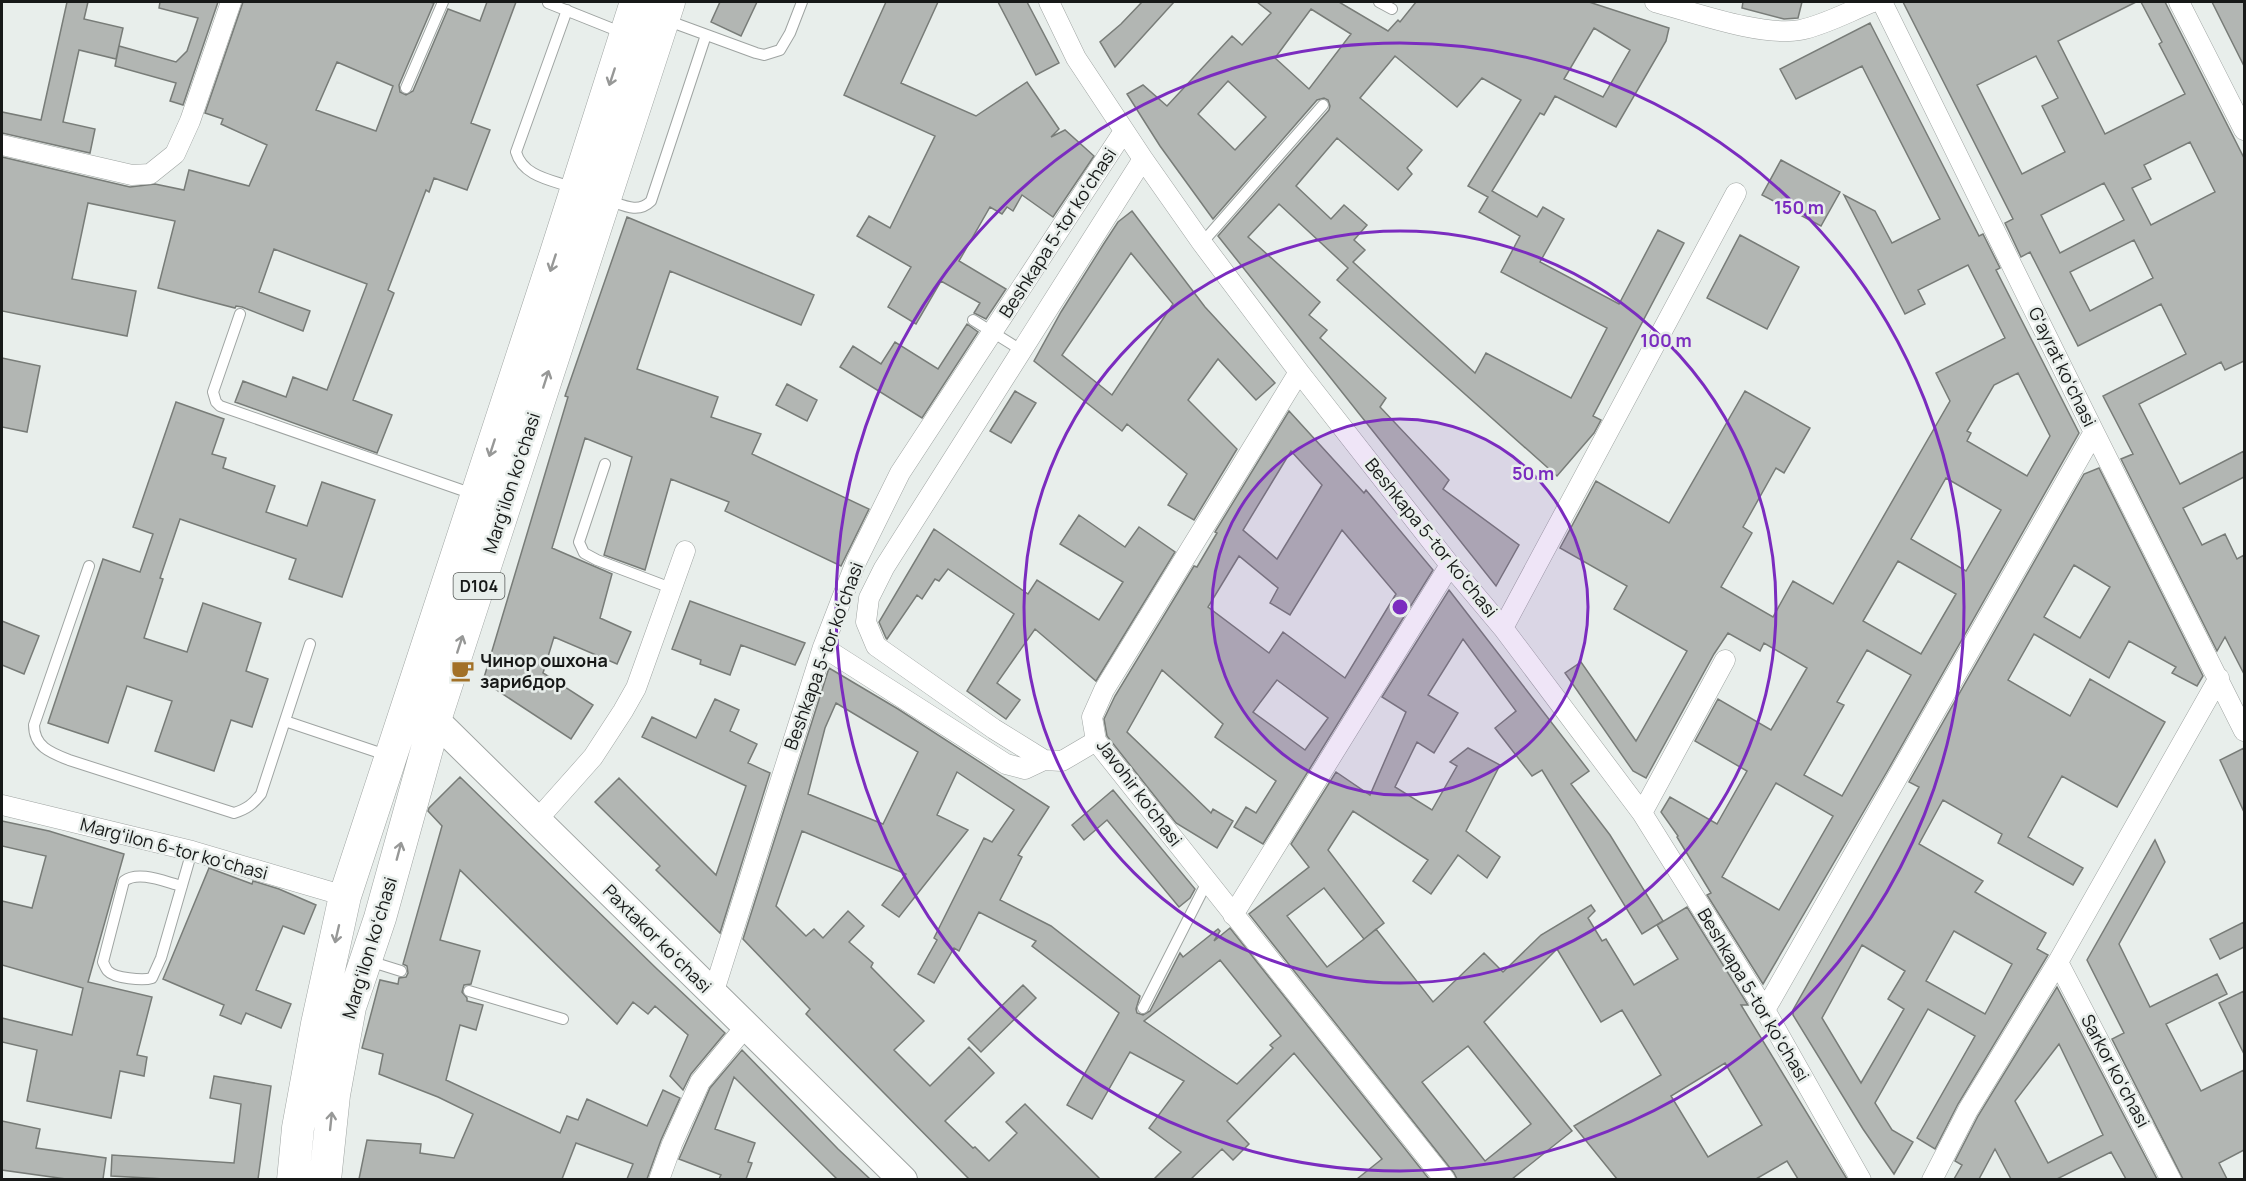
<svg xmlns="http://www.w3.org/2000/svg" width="2246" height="1181" viewBox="0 0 2246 1181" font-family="Manrope,sans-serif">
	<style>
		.building { fill: #b2b6b3; stroke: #787c78; stroke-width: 1.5; fill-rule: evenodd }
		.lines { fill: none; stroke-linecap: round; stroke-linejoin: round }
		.lane-casing { stroke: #9fa4a2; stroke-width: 12 }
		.street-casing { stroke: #9fa4a2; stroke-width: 21 }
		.secondary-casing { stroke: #9fa4a2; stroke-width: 30 }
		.primary-casing { stroke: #9fa4a2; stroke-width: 33 }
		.lane { stroke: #fff; stroke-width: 10 }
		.street { stroke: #fff; stroke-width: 20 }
		.secondary { stroke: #fff; stroke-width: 28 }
		.primary { stroke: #fff; stroke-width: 32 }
		.oneway { stroke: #979897 }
		.ring { fill: none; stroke: #7b2cbf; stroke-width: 3 }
		.labels { text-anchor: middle; stroke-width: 5; stroke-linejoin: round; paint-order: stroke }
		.shield { fill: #e8eeeb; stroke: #565957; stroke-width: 1.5 }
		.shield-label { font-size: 16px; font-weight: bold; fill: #171918 }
		.street-label { font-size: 18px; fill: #171918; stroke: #e8eeeb }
		.poi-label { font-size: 18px; font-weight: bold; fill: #171918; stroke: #e8eeeb; text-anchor: start }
		.centre { fill: #7b2cbf; stroke: #e8eeeb; stroke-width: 3 }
		.ring-label { font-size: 18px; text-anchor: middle; font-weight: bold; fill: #7b2cbf; stroke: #e8eeeb; stroke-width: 5; stroke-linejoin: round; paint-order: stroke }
	</style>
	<rect width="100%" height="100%" fill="#e8eeeb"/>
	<path class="building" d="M67,2H88L84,19L123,28L116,59L79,50L63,122L95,129L90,153L2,133V112L41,120Z
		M160,2H218L183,105L170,101L176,83L115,66L119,46L176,62L187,51L198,18L159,8Z
		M243,2H429L434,3L399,85L400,92L406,95L413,91L448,9L480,21L487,2H516L471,123L490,130L467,190L434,178L429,192L426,190L388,290L394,293L353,400L392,415L377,453L235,402L243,381L286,397L293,377L327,390L367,284L274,249L259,292L310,311L303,331L242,307L236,306L235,308L158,288L175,221L88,203L72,279L136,291L127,336L2,311V157L130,187L155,184L184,190L189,170L249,186L267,145L221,124L223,119L205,113ZM337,62L393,86L376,131L316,110Z
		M720,2H757L741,36L711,22Z
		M886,2H938L901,83L976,116L1027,82L1059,129L1051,137L1065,130L1094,156L1053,217L1022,195L1013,211L1007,207L1002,214L990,207L959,261L1006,289L986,319L974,313L980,303L941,281L916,324L888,307L911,267L857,236L869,216L890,228L935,136L844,95Z
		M998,2H1027L1059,63L1036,75Z
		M1142,2H1174L1115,67L1100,42L1121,24Z
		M1257,2H1339L1388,31L1398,20L1400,22L1416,2H1589L1669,28L1666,41L1616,127L1555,96L1544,115L1540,113L1492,191L1537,217L1543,207L1564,219L1540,262L1619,304L1658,230L1684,243L1593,416L1601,420L1594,433L1557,476L1337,280L1348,268L1279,204L1248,237L1320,302L1309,315L1327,330L1320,338L1386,398L1380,407L1449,480L1443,489L1519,545L1496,586L1218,236L1329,110L1330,106L1328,100L1324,98L1317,100L1213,219L1160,146L1127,94L1143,85L1167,106L1232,36L1242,45L1271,13ZM1311,9L1351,34L1309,89L1275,58ZM1594,28L1630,50L1603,97L1564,79ZM1395,56L1457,107L1482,78L1521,100L1468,186L1488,197L1479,212L1520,236L1501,272L1607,328L1571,398L1486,353L1475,373L1353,262L1365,250L1354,240L1367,225L1344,205L1331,219L1296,186L1337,138L1398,190L1412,174L1407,168L1422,150L1360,98ZM1228,81L1266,117L1235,150L1198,114Z
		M1743,2H1802L1798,18L1784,19L1742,8Z
		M1903,2H2136L2058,41L2105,134L2185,94L2159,44L2162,42L2141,2H2165L2244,158V361L2225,370L2221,362L2139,404L2180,484L2244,451V477L2183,508L2202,545L2225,534L2237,559L2244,555V674L2225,637L2217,651L2121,459L2133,454L2103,396L2186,354L2161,304L2078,346L2030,252L2021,257L2005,223L2013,219ZM2036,56L2058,98L2042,106L2065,152L2022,174L1977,85ZM2190,142L2215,192L2151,225L2132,188L2151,179L2144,165ZM2104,183L2124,220L2060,253L2041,215ZM2134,240L2153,278L2090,311L2070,272Z
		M2212,2H2244V66Z
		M1870,23L1979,236L1983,234L2000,268L1996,270L2079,433L1888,770L1763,984L1707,895L1711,893L1677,837L1678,836L1661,812L1670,797L1717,824L1747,771L1695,741L1718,699L1771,730L1807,668L1764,643L1760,651L1728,633L1714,654L1646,778L1633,771L1565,673L1581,662L1636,741L1687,651L1614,609L1627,586L1560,548L1596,481L1669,523L1745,391L1810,428L1784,473L1776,468L1743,527L1752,533L1721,587L1773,617L1793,581L1833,604L1950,401L1936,373L2005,338L1968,265L1918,290L1925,304L1905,314L1844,195L1875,211L1892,243L1940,219L1862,66L1796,99L1780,69ZM2018,373L2050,436L2027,476L1967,441L1971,433L1967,431L1994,385ZM1946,478L2001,510L1966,571L1911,539ZM1898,561L1956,594L1921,654L1863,621ZM1867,650L1911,675L1842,796L1804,775L1844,705L1837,702ZM1776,783L1833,816L1779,910L1722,877Z
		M1781,160L1840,192L1821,226L1762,195Z
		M1132,211L1205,307L1275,383L1256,400L1218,359L1188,400L1237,449L1194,520L1168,505L1187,474L1127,424L1122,431L1034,361L1061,312L1103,245L1118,222ZM1131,253L1173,304L1112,395L1062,355Z
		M627,217L814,295L801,325L670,271L637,369L718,397L711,417L761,434L752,454L869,509L841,566L725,511L729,502L671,479L645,570L604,555L632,457L585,438L552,548L612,574L600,618L631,632L617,664L554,637L543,673L593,705L571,739L483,681L568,397L565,396Z
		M1740,235L1799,267L1767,329L1707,298Z
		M967,324L978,332L922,418L840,367L853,346L881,364L895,342L938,369Z
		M2,358L40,366L27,432L2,427Z
		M787,384L817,400L807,421L776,405Z
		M1015,391L1036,403L1011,443L990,431Z
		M176,402L224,419L212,454L226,458L223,468L275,486L266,512L307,526L322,482L375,500L342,597L289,579L296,559L180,519L160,578L163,579L144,638L187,652L203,603L261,623L246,671L268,679L252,727L231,720L214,771L155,751L172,701L127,686L108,743L48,723L103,559L140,572L153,534L133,527Z
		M1289,411L1364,493L1366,490L1433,570L1263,844L1234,827L1246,807L1256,813L1276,781L1215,737L1223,724L1162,670L1127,732L1211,813L1213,809L1233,821L1217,848L1176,823L1107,736L1104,719L1115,696L1194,566L1197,567L1217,533L1215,532ZM1291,451L1322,485L1277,559L1243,530ZM1342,530L1396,594L1345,678L1283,632L1269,653L1208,607L1239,556L1278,588L1270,603L1290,615ZM1277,680L1328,718L1305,750L1253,712Z
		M2099,468L2203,676L2197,686L2172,673L2176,667L2129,641L2109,678L2034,634L2008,680L2070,716L2090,679L2165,722L2117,807L2062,776L2028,837L2083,868L2073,885L1998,843L2002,834L1943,800L1919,844L1983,881L1975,892L2046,933L2037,949L2048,955L1958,1104L1935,1149L1917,1138L1975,1036L1928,1009L1875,1103L1892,1130L1913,1142L1894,1174L1863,1129L1793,1015V1010L1919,787L1909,782L2084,474ZM2074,565L2110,587L2080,638L2044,617ZM1954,931L2012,964L1985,1014L1926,981ZM1862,945L1905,971L1888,999L1904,1009L1861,1083L1822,1018Z
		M1079,515L1125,547L1139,527L1175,552L1096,681L1035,629L997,683L1020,700L1006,719L967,691L1014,614L948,569L939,581L935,579L922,599L917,595L887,639L886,638L879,622L934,529L1028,594L1037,580L1099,620L1123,582L1060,544Z
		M1449,590L1589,771L1571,784L1610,835L1663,921L1642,934L1542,770L1532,776L1495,728L1516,711L1463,639L1428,695L1458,713L1434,753L1417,742L1395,787L1432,810L1457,766L1450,762L1468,748L1500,765L1466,831L1500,857L1487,878L1458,855L1431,894L1413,881L1428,860L1353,811L1328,850L1384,923L1364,939L1376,929L1433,1002L1484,953L1503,972L1541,935L1591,905L1595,911L1588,918L1602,941L1606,939L1634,985L1678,959L1657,925L1687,907L1748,1005H1741L1847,1179H1798L1787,1161L1756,1179H1617L1574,1126L1661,1075L1622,1010L1601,1022L1557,949L1484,1022L1572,1131L1512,1179H1457L1454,1173L1249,914L1309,867L1291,844L1336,772L1370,795L1406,712L1382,697ZM1324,888L1364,939L1327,967L1287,916ZM1468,1046L1531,1124L1485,1161L1422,1082ZM1725,1063L1762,1125L1708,1157L1671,1096Z
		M690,601L805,643L795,665L741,645L730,675L700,664L701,660L672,649Z
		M2,621L39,636L24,674L2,665Z
		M829,668L898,709L1049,807L1018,855L1022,857L1000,900L1051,926L1140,996L1136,1009L1137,1013L1143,1015L1150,1011L1180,953L1183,957L1218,929L1220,931L1214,941L1230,928L1429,1179H1357L1382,1159L1294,1053L1227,1121L1249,1144L1233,1160L1222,1149L1191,1179H1154L1181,1152L1149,1128L1184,1081L1130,1052L1092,1119L1067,1105L1119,1013L1032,946L1036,941L979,912L959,951L954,948L934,983L918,974L937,940L934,938L984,838L992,842L1014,810L957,772L937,815L968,830L899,917L882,905L906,874L802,831L776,906L806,936L814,929L823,938L848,911L864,926L849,942L873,963L871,967L924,1021L894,1050L930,1086L969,1047L994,1073L945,1121L973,1148L975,1147L989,1161L1017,1133L1006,1122L1025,1104L1100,1179H969L806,1014L810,1009L743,939ZM836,703L918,752L883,824L808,794L825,728ZM1220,960L1281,1036L1270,1045L1273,1048L1237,1084L1144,1021Z
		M715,699L739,710L730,731L757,744L748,763L770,773L720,933L656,870L660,866L595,802L619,778L716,875L746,786L642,737L652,717L696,738Z
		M2244,748V812L2220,760Z
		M460,777L657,969L725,1033L691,1074L683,1090L670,1076L688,1035L655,1006L648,1014L633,1002L617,1024L460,870L440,940L480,951L471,984L464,985L462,992L467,998V1001L483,1005L476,1030L460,1025L446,1080L560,1133L567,1116L578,1120L587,1099L647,1126L663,1090L680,1098L661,1140L647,1179H627L633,1164L576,1143L562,1179H359L367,1140L421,1144L420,1153L454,1158L473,1114L438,1097L379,1074L383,1054L362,1048L380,980L398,984L399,978L406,977L408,973L407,966L403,964L442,826L428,811L429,808Z
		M1113,790L1195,889L1190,898L1179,907L1107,820L1084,840L1072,825Z
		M2,821L49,831L124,854L88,982L152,997L137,1055L147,1057L144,1076L120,1071L111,1118L27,1101L37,1050L2,1042V1018L72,1035L83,988L2,965V901L32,908L46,856L2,846Z
		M2155,840L2165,862L2119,944L2150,1007L2217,974L2227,994L2166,1024L2201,1091L2244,1070V1150L2219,1163L2227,1179H2183L2112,1039L2124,1033L2087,960Z
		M209,868L252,884L253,881L279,889L316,905L304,934L283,926L256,990L291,1004L281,1028L246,1013L241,1024L220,1015L224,1005L163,979Z
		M2244,922V947L2220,959L2210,939Z
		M1023,985L1036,998L981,1052L968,1039Z
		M2057,987L2157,1179H2126L2111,1152L2057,1179H2011L1995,1149L1979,1179H1954L1962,1165L1955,1161L1978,1116ZM2059,1044L2103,1135L2048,1163L2015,1101Z
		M2244,991V1054L2219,1003Z
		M742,1050L838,1149L870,1179H837L734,1077L715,1129L755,1143L748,1162L752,1163L746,1179H719L721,1175L679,1159L710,1088Z
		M214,1076L271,1086L258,1179H165L111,1176L112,1155L234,1163L241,1104L210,1098Z
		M2,1121L40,1129L36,1148L106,1158L103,1179H66L2,1170Z"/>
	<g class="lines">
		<defs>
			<path id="lane" d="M1379,2L1392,9
				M548,3L623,33
				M567,10L516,152C523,177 552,180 574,188
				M666,20L756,53L764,55L780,50L790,33L802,2
				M406,88L443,2
				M608,200C623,205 638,214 651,201L706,35
				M1202,243L1323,105
				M240,314L213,392L216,402L220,406L473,494
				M973,320L1021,350
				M605,464L579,542L584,553L597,560L671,588
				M89,566L34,725C34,747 51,753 69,760L234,813C247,809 253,804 261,794L310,644
				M285,721L389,756
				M182,886C165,882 139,870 124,881L103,962C104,964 106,969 108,971C114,978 143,981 152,978L161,958L192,851
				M369,961L401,971
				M469,991L563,1019
				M1143,1008L1207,882"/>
			<path id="street" d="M1049,2L1076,58L1143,159L1202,243L1299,372L1450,565L1503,628L1642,813L1765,1010L1861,1180
				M1655,2C1693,12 1762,37 1800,30C1825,25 1850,11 1873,2
				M1882,2L2094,432L2244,731
				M2179,2L2244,130
				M2,145L132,175L150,174L175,154L190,121L231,2
				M1299,372L1104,690L1092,717L1096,741L1445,1180
				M1503,628L1736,193
				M823,647L1006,764L1025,769L1044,760
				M1096,741L1062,761L1044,760L994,729L876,646L866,622L869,598L884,568L1143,159
				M2,805L192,851L345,896
				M1642,813L1725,660
				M537,820L593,757L623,711L636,688L685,551
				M1233,915L1450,565
				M2058,962L2171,1180
				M713,994L823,647L856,562L900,473L1124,131
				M1765,1010L2094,432
				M659,1180L672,1144L700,1082L746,1026
				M1932,1180L1968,1110L2058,962L2219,678"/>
			<path id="secondary" d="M417,711L435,720L903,1180"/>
			<path id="primary" d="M293,1180L298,1128L317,1024L345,896L555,256L636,2
				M325,1180L334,1095L350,1007L380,918L435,720L669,2"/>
		</defs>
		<use href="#lane" class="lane-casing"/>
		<use href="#street" class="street-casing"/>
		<use href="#secondary" class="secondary-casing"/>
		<use href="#primary" class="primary-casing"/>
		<use href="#lane" class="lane"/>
		<use href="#street" class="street"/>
		<use href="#secondary" class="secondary"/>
		<use href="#primary" class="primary"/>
	</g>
	<defs><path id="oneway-shaft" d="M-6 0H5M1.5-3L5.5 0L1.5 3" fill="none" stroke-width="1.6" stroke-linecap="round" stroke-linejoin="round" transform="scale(1.5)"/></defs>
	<g class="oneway">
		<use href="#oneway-shaft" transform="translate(612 77) rotate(108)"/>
		<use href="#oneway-shaft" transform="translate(553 263) rotate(108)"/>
		<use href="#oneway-shaft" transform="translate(546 379) rotate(-72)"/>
		<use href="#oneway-shaft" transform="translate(492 448) rotate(108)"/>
		<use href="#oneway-shaft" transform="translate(460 644) rotate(-72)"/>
		<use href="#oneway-shaft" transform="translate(399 851) rotate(-75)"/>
		<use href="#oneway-shaft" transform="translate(337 934) rotate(103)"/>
		<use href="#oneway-shaft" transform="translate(331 1121) rotate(-84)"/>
	</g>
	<circle cx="1400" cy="607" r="188" fill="#7b2cbf" fill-opacity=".12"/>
	<g class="ring">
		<circle cx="1400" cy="607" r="188"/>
		<circle cx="1400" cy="607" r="376"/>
		<circle cx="1400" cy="607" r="564"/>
	</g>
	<defs>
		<symbol id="cafe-bare" viewBox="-9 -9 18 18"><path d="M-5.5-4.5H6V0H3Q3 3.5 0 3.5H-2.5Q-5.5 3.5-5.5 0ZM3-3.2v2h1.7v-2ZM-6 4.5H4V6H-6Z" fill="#a27127" stroke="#e8eeeb" stroke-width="2.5" paint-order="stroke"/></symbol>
	</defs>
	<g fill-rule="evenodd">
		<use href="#cafe-bare" x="446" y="654" width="33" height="33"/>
	</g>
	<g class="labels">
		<rect class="shield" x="453.5" y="573" width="51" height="26" rx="4.5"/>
		<g class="shield-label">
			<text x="479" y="592">D104</text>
		</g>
		<g class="street-label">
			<text transform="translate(1058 233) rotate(-57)" y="6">Beshkapa 5-tor koʻchasi</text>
			<text transform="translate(2062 367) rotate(64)" y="6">Gʻayrat koʻchasi</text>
			<text transform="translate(512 483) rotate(-72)" y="6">Margʻilon koʻchasi</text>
			<text transform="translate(1431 538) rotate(51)" y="6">Beshkapa 5-tor koʻchasi</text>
			<text transform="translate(824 656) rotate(-70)" y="6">Beshkapa 5-tor koʻchasi</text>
			<text transform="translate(1139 793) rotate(53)" y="6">Javohir ko'chasi</text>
			<text transform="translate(174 849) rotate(15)" y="6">Margʻilon 6-tor koʻchasi</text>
			<text transform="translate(657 939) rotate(45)" y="6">Paxtakor koʻchasi</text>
			<text transform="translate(370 948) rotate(-73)" y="6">Margʻilon koʻchasi</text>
			<text transform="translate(1753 995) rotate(59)" y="6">Beshkapa 5-tor koʻchasi</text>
			<text transform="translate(2115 1071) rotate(62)" y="6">Sarkor koʻchasi</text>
		</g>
		<g class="poi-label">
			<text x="480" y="667">Чинор ошхона<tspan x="480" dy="21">зарибдор</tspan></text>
		</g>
	</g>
	<circle cx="1400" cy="607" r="9" class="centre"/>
	<g class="ring-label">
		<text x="1799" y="214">150 m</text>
		<text x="1666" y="347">100 m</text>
		<text x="1533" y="480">50 m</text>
	</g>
	<rect width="2246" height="1181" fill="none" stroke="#171918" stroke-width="6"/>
</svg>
